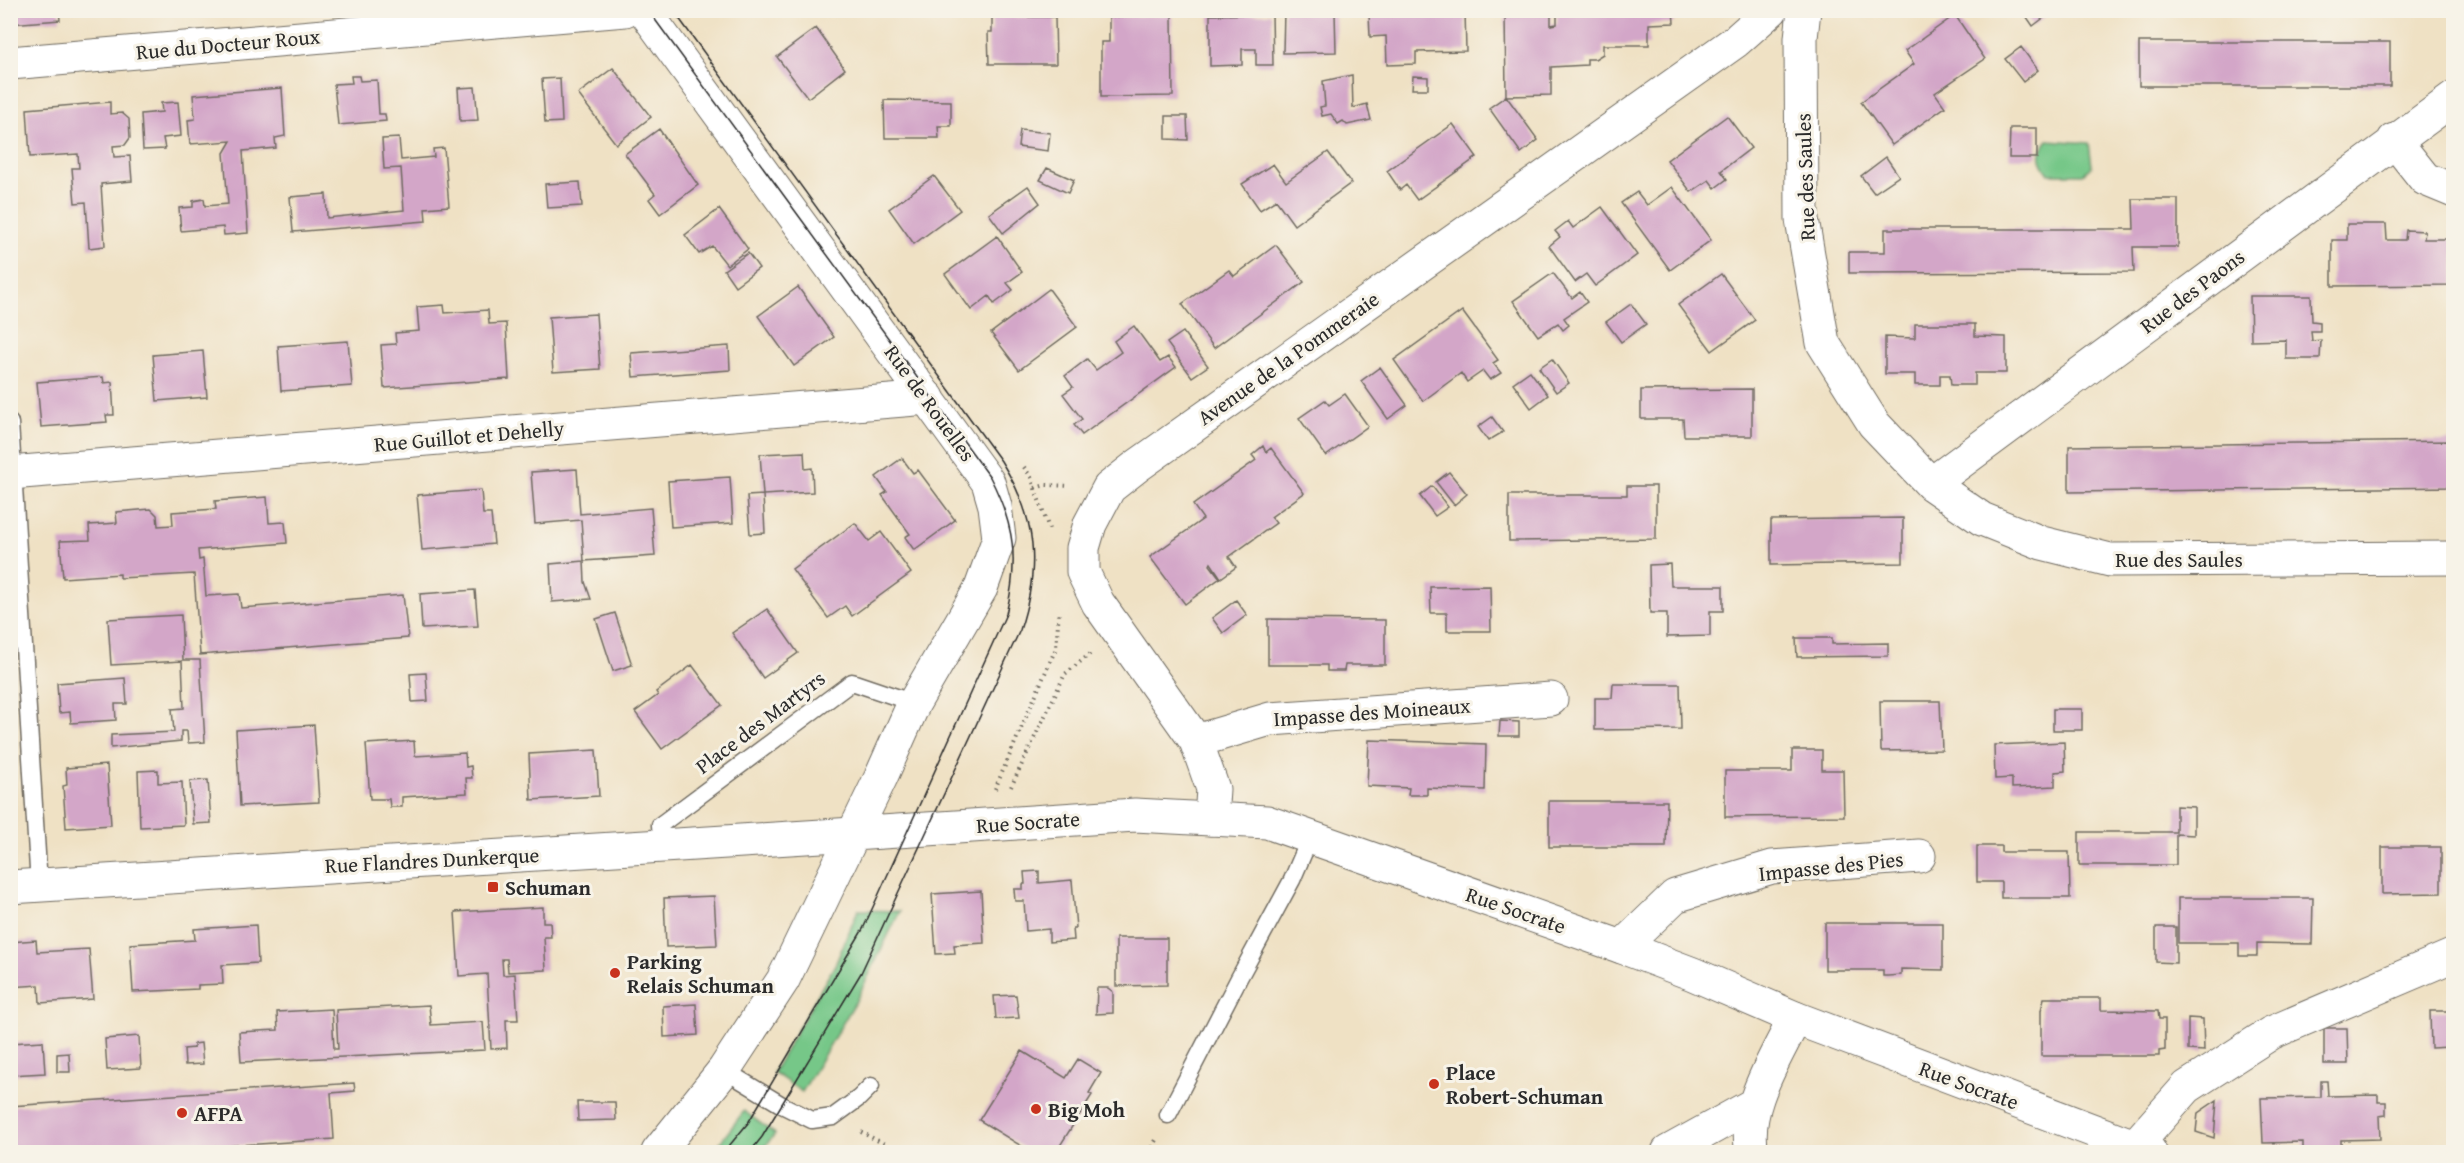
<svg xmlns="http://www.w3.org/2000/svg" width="2464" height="1163" font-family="'Gentium Book Plus',serif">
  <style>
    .green { fill: #76c788; stroke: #50795a; stroke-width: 1.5 }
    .building { fill: #d3a6c8 }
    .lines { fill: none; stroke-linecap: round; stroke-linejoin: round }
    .service-casing { stroke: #706b61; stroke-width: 19 }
    .minor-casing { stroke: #706b61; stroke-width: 35 }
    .tertiary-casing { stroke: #706b61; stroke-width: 35 }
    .path { stroke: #706b61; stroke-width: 4; stroke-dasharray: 1.5 4.5; stroke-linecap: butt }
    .service { stroke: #fff; stroke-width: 16 }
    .minor { stroke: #fff; stroke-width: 33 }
    .tertiary { stroke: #fff; stroke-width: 33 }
    .tram { stroke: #2b2b2b; stroke-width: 1.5 }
    .poi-dot { fill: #c8321e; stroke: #f7f3e8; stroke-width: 2 }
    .labels { text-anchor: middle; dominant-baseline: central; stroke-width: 6; stroke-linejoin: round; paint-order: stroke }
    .street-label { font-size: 21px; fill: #2b2b2b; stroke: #f7f3e8 }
    .poi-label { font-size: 21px; font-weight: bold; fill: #2b2b2b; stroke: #f7f3e8; text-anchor: start }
  </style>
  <rect width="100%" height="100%" fill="#f7f3e8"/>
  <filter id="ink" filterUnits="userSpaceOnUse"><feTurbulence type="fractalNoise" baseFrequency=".0167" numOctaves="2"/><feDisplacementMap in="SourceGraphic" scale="12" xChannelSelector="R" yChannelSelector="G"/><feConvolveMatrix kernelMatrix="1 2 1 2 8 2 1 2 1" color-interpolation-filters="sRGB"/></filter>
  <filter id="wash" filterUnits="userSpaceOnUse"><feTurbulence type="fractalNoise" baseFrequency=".008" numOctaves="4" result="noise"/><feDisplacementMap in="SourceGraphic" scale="24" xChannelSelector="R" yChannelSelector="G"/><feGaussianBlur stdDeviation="1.35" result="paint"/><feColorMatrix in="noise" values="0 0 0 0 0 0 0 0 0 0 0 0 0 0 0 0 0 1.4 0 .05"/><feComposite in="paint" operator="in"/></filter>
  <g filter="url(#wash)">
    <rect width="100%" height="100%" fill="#efe1c4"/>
    <path class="green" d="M 2048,140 L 2089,143 L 2092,166 L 2083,174 L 2049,174 C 2039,161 2037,153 2048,140 Z
      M 858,910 L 900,911 L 856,1001 L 802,1092 L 773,1072 L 836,963 Z
      M 744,1111 L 775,1134 L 760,1152 L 713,1152 Z"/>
    <g id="blocks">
      <path class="building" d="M 10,10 L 59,10 L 60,20 L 10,24 Z
        M 1284,10 L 1335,12 L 1336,52 L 1283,53 Z
        M 1557,10 L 1673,10 L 1674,23 L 1649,24 L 1649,45 L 1603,45 L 1603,54 L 1595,59 L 1587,59 L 1587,65 L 1551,67 L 1551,95 L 1506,96 L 1538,140 L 1521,153 L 1489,108 L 1506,96 L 1505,13 L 1551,13 L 1551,25 L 1557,24 Z
        M 2022,10 L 2054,10 L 2033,26 Z
        M 1465,11 L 1466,51 L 1416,52 L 1416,64 L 1387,65 L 1386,36 L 1370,37 L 1369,13 Z
        M 1272,14 L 1273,65 L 1256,65 L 1256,49 L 1242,49 L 1242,65 L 1210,66 L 1210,15 Z
        M 1172,15 L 1173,96 L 1101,97 L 1101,42 L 1109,42 L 1109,17 Z
        M 1955,15 L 1985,59 L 1935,93 L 1945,107 L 1892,145 L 1861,102 L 1914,64 L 1905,51 Z
        M 992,17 L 1055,17 L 1056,64 L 989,64 L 988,32 L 992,32 Z
        M 816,28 L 845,69 L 808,98 L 777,57 Z
        M 2139,42 L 2390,42 L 2390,86 L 2139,86 Z
        M 2021,47 L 2038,70 L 2023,82 L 2005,59 Z
        M 613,68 L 651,117 L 616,144 L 578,94 Z
        M 1352,75 L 1353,108 L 1367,104 L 1371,120 L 1347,125 L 1343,121 L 1338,124 L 1331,114 L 1322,116 L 1320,107 L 1325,106 L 1323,81 Z
        M 351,76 L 359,76 L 360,81 L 377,80 L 379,114 L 385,114 L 386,121 L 338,125 L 334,84 L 352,83 Z
        M 1413,76 L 1428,77 L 1428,89 L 1412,89 Z
        M 560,78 L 562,122 L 545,123 L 542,79 Z
        M 475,87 L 478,120 L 460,121 L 458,88 Z
        M 282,88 L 285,136 L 275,138 L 276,148 L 243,151 L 248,233 L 224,235 L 223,227 L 181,231 L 179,208 L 193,207 L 193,201 L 204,199 L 205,206 L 228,204 L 224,153 L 231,141 L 190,144 L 188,120 L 195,119 L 193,95 Z
        M 884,100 L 951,101 L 951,126 L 938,126 L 939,138 L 885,138 Z
        M 110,102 L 110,114 L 122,113 L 129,119 L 130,138 L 125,145 L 113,146 L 114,157 L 130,156 L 132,181 L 101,184 L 105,246 L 89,248 L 86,202 L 75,203 L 72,168 L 79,168 L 78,154 L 30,157 L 27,109 Z
        M 178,102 L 181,136 L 163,138 L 165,149 L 143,150 L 141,114 L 162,112 L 161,103 Z
        M 1166,116 L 1187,116 L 1188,140 L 1166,139 Z
        M 1727,116 L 1751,148 L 1721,171 L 1727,179 L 1715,188 L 1709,180 L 1691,192 L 1667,160 Z
        M 1453,124 L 1477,157 L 1417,200 L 1406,185 L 1400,190 L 1387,171 Z
        M 2010,128 L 2037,128 L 2037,158 L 2009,158 Z
        M 659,129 L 698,185 L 660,214 L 649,199 L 655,194 L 625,154 Z
        M 1020,130 L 1050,133 L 1048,151 L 1018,147 Z
        M 399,138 L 401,160 L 434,157 L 433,149 L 444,148 L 449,206 L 425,208 L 426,221 L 293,232 L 290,197 L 326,194 L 327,218 L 404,210 L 401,168 L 384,169 L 382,139 Z
        M 1328,152 L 1351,183 L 1294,225 L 1276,200 L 1260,210 L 1242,184 L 1273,164 L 1286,182 Z
        M 1886,157 L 1899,176 L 1874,193 L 1861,176 Z
        M 1047,168 L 1074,180 L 1068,193 L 1040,180 Z
        M 934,176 L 960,210 L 914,244 L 889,209 Z
        M 580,182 L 582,206 L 547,208 L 545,184 Z
        M 1028,186 L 1040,203 L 1003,233 L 989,214 Z
        M 1672,187 L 1711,240 L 1670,270 L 1621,203 L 1637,192 L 1647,205 Z
        M 2133,199 L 2178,199 L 2178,247 L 2133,247 L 2134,272 L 1849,273 L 1849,252 L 1885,252 L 1885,229 L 2134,229 Z
        M 1602,207 L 1637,255 L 1595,286 L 1586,274 L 1575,282 L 1549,246 L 1560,237 L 1555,231 L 1568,221 L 1573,228 Z
        M 719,209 L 748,249 L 727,265 L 712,246 L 699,254 L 685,235 Z
        M 2347,224 L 2386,224 L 2387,240 L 2405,240 L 2406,230 L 2425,231 L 2424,239 L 2454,239 L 2454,285 L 2332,286 L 2332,240 L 2347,240 Z
        M 997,236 L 1022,272 L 1007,283 L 1013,290 L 994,304 L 989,296 L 971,310 L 945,274 Z
        M 1276,245 L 1304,282 L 1214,348 L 1182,304 L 1229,270 L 1234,276 Z
        M 748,253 L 759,268 L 735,286 L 724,270 Z
        M 1553,273 L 1572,298 L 1580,292 L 1587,302 L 1564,318 L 1569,325 L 1563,330 L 1558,323 L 1538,336 L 1513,301 Z
        M 1721,274 L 1755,320 L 1712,351 L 1678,305 Z
        M 798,287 L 834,337 L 794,366 L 758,316 Z
        M 1049,289 L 1077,327 L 1019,370 L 991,333 Z
        M 2250,296 L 2311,296 L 2312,321 L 2320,322 L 2320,331 L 2311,331 L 2312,341 L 2321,340 L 2320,359 L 2286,359 L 2286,340 L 2251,341 Z
        M 1631,304 L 1646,324 L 1621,342 L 1606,322 Z
        M 444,305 L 445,313 L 488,310 L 489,324 L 506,323 L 509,379 L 384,388 L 381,345 L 396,344 L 395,333 L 419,331 L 417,307 Z
        M 1462,311 L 1498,360 L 1493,363 L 1501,373 L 1490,380 L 1483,371 L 1467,382 L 1461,373 L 1423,401 L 1394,360 Z
        M 596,314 L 600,369 L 553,372 L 549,317 Z
        M 1915,324 L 1975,324 L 1975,336 L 2006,337 L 2006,373 L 1975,373 L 1975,385 L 1951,385 L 1950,375 L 1940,375 L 1940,385 L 1915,385 L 1915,374 L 1885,374 L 1885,337 L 1915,338 Z
        M 1134,326 L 1160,362 L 1168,357 L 1176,367 L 1082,435 L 1074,425 L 1082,419 L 1063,394 L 1073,387 L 1065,376 L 1087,359 L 1096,370 L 1121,352 L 1114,341 Z
        M 1183,332 L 1208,366 L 1192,377 L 1167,343 Z
        M 348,341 L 352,386 L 281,391 L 278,346 Z
        M 729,346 L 730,370 L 633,377 L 631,353 Z
        M 203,351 L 207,397 L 157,401 L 153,355 Z
        M 1552,359 L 1569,383 L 1556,392 L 1539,368 Z
        M 1380,367 L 1407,405 L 1388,419 L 1361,381 Z
        M 1530,371 L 1548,395 L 1531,408 L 1513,383 Z
        M 103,377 L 104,383 L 112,382 L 114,415 L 106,415 L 107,422 L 41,427 L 37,382 Z
        M 1752,389 L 1752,436 L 1684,436 L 1683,419 L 1641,419 L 1641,390 Z
        M 1345,394 L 1368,426 L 1326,456 L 1299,418 L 1325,400 L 1329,405 Z
        M 1492,417 L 1503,432 L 1488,441 L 1478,427 Z
        M 2454,441 L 2454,487 L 2069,492 L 2069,446 Z
        M 1263,446 L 1266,452 L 1271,448 L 1304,493 L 1271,517 L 1276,523 L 1229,557 L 1236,567 L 1221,578 L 1211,563 L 1210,565 L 1220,578 L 1185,604 L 1150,557 L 1203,519 L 1193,505 L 1256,460 L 1252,455 Z
        M 804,452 L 805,469 L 812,468 L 813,492 L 763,495 L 760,454 Z
        M 902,458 L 913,473 L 918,470 L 955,520 L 914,550 L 905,537 L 910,534 L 882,495 L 887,492 L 876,477 Z
        M 577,469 L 580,514 L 651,508 L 655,556 L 584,561 L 585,582 L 591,599 L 552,602 L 550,564 L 584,561 L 581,520 L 535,524 L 531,472 Z
        M 1449,472 L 1467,494 L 1454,505 L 1436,482 Z
        M 730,477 L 733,523 L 671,527 L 668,481 Z
        M 1432,486 L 1448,507 L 1435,516 L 1420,496 Z
        M 1627,486 L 1656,486 L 1656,539 L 1509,541 L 1509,495 L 1627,495 Z
        M 481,490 L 483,514 L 491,514 L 494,544 L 422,550 L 417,495 Z
        M 763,495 L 765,533 L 750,534 L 747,496 Z
        M 267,497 L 269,523 L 285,522 L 287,543 L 198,550 L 199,560 L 203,559 L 206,596 L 239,594 L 241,608 L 403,595 L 408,638 L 200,655 L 194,574 L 120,578 L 120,574 L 63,578 L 60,541 L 90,540 L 89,525 L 117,523 L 116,512 L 151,509 L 157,515 L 158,526 L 173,525 L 172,512 L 216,509 L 215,501 Z
        M 1903,518 L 1903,563 L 1771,565 L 1771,520 Z
        M 855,523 L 869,541 L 881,532 L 911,573 L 852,616 L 845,606 L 828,618 L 792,569 Z
        M 1670,564 L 1671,586 L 1723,586 L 1723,611 L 1710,611 L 1710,636 L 1667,637 L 1667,613 L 1650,613 L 1649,565 Z
        M 1490,586 L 1491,631 L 1447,631 L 1447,613 L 1431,613 L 1430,587 Z
        M 475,590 L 478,626 L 422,629 L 420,594 Z
        M 1236,600 L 1247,615 L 1223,633 L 1212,618 Z
        M 767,609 L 798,653 L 763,678 L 732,633 Z
        M 615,613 L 632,665 L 613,671 L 596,619 Z
        M 181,615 L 183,660 L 200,660 L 205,742 L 188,743 L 187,731 L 181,731 L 181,741 L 111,748 L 111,735 L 174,732 L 172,709 L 184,708 L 182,661 L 111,665 L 108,619 Z
        M 1268,619 L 1385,620 L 1385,665 L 1345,665 L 1344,671 L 1327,671 L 1327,665 L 1268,665 Z
        M 1796,638 L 1832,638 L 1832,644 L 1888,643 L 1888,656 L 1797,657 Z
        M 692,665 L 722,705 L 662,749 L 635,712 L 658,695 L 656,692 Z
        M 426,673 L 428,701 L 412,702 L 410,674 Z
        M 125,678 L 127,704 L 115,704 L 116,720 L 71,723 L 70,712 L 59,713 L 57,683 Z
        M 1613,684 L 1680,684 L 1681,729 L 1595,730 L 1595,698 L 1612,698 Z
        M 1880,701 L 1940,701 L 1942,750 L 1881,751 Z
        M 2053,709 L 2082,709 L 2082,730 L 2053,730 Z
        M 1500,721 L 1519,722 L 1519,736 L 1499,736 Z
        M 314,725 L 319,802 L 240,806 L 236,730 Z
        M 1369,740 L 1486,744 L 1485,790 L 1427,788 L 1427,795 L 1408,795 L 1409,788 L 1367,786 Z
        M 414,741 L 415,756 L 465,753 L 466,767 L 471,766 L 472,778 L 466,778 L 467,793 L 402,797 L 402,807 L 390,807 L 389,799 L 370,799 L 366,744 Z
        M 2064,742 L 2065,771 L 2055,772 L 2055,786 L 2012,788 L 2012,778 L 1995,779 L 1994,745 Z
        M 596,750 L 599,796 L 531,800 L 529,754 Z
        M 1792,750 L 1822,750 L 1822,770 L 1843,770 L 1844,816 L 1725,817 L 1725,771 L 1792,771 Z
        M 107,765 L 111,825 L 66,828 L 63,786 L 67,785 L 66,768 Z
        M 158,770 L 158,783 L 182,782 L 184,825 L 140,827 L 138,771 Z
        M 208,780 L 211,823 L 193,824 L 190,781 Z
        M 1549,801 L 1667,801 L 1666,847 L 1549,847 Z
        M 2176,806 L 2194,807 L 2194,835 L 2176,834 L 2176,865 L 2079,865 L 2079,832 L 2176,832 Z
        M 1977,846 L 2001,846 L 2001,852 L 2069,852 L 2070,898 L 2001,898 L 2001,882 L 1977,882 Z
        M 2382,847 L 2441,847 L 2441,893 L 2382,894 Z
        M 1039,871 L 1039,883 L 1072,880 L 1076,928 L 1073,928 L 1074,940 L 1049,942 L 1049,929 L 1026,931 L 1024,901 L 1015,901 L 1014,889 L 1023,889 L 1023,884 L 1025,884 L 1024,872 Z
        M 981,891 L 984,943 L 954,945 L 955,953 L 936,954 L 932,894 Z
        M 714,896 L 717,945 L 666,947 L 664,898 Z
        M 2178,898 L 2313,898 L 2312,944 L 2257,943 L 2257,956 L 2239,956 L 2239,943 L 2178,943 Z
        M 543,907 L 543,922 L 550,922 L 551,937 L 544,937 L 546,970 L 508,972 L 507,959 L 502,959 L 503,975 L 515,974 L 518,1020 L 506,1020 L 507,1048 L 491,1049 L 487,974 L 459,976 L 455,912 Z
        M 1825,923 L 1943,923 L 1943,970 L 1901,969 L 1901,975 L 1888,976 L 1883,976 L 1883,970 L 1825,970 Z
        M 256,925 L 258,963 L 222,965 L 223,984 L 198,985 L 198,989 L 133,992 L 130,944 L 195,940 L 194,929 Z
        M 2156,927 L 2176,927 L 2176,963 L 2156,962 Z
        M 1116,938 L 1167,938 L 1167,985 L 1116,986 Z
        M 36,940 L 37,952 L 89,949 L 93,999 L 40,1003 L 39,985 L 10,987 L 10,942 Z
        M 1097,988 L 1108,988 L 1113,992 L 1113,1013 L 1096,1014 Z
        M 1016,995 L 1019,1018 L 996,1019 L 994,996 Z
        M 2044,998 L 2101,998 L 2101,1010 L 2158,1011 L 2159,1019 L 2165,1019 L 2165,1050 L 2159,1051 L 2159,1056 L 2041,1056 L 2041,1010 Z
        M 696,1004 L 698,1035 L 664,1037 L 663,1006 Z
        M 429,1005 L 431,1025 L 483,1022 L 485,1050 L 241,1062 L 239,1032 L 278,1030 L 277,1012 L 332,1009 L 334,1049 L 338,1049 L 336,1010 Z
        M 2430,1011 L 2449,1011 L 2450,1047 L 2431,1048 Z
        M 2188,1018 L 2203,1019 L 2204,1051 L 2188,1050 Z
        M 2324,1028 L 2347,1028 L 2348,1064 L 2324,1064 Z
        M 139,1036 L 141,1068 L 107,1070 L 105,1039 Z
        M 43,1041 L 45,1073 L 10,1075 L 10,1043 Z
        M 201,1043 L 203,1064 L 185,1065 L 184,1049 L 194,1048 L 194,1044 Z
        M 1022,1051 L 1066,1078 L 1078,1059 L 1101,1073 L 1089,1093 L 1092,1095 L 1056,1152 L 1031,1152 L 979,1120 Z
        M 69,1053 L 70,1072 L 57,1072 L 57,1054 Z
        M 2321,1081 L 2327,1081 L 2328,1096 L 2378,1095 L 2378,1102 L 2386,1102 L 2386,1115 L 2379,1116 L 2380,1139 L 2341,1140 L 2341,1151 L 2323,1152 L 2303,1152 L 2303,1142 L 2263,1143 L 2261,1098 L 2321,1097 Z
        M 354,1083 L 355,1091 L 331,1093 L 334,1139 L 133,1152 L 10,1152 L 10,1106 Z
        M 2217,1100 L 2214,1138 L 2196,1132 L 2198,1113 Z
        M 577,1102 L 615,1102 L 616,1120 L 578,1121 Z"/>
    </g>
  </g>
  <g filter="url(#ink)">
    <use href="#blocks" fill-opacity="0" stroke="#706b61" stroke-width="1.5"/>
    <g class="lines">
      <defs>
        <path id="service" d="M 10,423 L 39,885
          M 662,847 L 660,825 L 852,682 L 914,703
          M 724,1070 L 782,1105 L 812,1120 L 833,1117 L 859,1098 L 871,1086
          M 1168,1115 L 1239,978 L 1292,880 L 1310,838"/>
        <path id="minor" d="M 1804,10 L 1801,38 L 1802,219 L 1823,343 L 1874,424 L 1931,484 L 1982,519 L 2042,543 L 2110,560 L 2454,558
          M 10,63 L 625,10
          M 2394,140 L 2425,179 L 2454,191
          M 10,473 L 928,398
          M 1931,484 L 2454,98
          M 1196,741 L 1270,719 L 1551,699
          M 1211,819 L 1213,789 L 1196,741 L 1098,603 L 1083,572 L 1083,548 L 1090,524 L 1109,488 L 1137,466 L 1736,41 L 1771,10
          M 10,887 L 853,834
          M 1622,947 L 1675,896 L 1772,867 L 1919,856
          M 2134,1147 L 2187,1087 L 2271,1033 L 2454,955
          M 1668,1152 L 1753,1105
          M 1752,1152 C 1742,1108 1776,1058 1795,1018"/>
        <path id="tertiary" d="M 644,10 L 988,482 L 995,506 L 999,538 L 981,588 L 914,703 L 881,777 L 783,980 L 724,1070 L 658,1152
          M 853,834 L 1135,815 L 1267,822 L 1622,947 L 1693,974 L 1795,1018 L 2150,1152"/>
      </defs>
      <use href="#service" class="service-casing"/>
      <use href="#minor" class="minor-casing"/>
      <use href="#tertiary" class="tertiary-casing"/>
      <path class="path" d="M 1024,467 L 1031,477 L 1049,529
        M 1035,488 L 1046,485 L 1070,486
        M 1011,787 L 1065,674 L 1090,654
        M 995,789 L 1056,648 L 1059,611
        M 861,1132 L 900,1152
        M 1149,1152 L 1156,1140"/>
      <use href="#service" class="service"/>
      <use href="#minor" class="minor"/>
      <use href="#tertiary" class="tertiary"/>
      <path class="tram" d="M 648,10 L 990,477 C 1015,526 1019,561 1006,614 L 863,929 L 748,1123 L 724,1152
        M 673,10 L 1001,461 C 1037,518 1041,566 1020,630 L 861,973 L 762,1137 L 750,1152"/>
    </g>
  </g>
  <g class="poi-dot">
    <rect x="487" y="881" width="12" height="12" rx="3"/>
    <circle cx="615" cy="973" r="6"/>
    <circle cx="1434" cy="1084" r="6"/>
    <circle cx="1036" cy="1109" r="6"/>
    <circle cx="182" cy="1113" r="6"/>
  </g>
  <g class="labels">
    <g class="street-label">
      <text transform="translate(228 44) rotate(-5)">Rue du Docteur Roux</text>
      <text transform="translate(1805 177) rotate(-92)">Rue des Saules</text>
      <text transform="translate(2192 291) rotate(-37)">Rue des Paons</text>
      <text transform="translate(1288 358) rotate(-35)">Avenue de la Pommeraie</text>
      <text transform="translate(930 403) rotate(54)">Rue de Rouelles</text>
      <text transform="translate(469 436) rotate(-5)">Rue Guillot et Dehelly</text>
      <text x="2179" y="559">Rue des Saules</text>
      <text transform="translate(1372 712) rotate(-4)">Impasse des Moineaux</text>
      <text transform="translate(760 722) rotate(-37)">Place des Martyrs</text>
      <text transform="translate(1028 822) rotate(-4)">Rue Socrate</text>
      <text transform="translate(432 860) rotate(-3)">Rue Flandres Dunkerque</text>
      <text transform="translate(1831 866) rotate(-6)">Impasse des Pies</text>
      <text transform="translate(1516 910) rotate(19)">Rue Socrate</text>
      <text transform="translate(1969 1085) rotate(20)">Rue Socrate</text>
    </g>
    <g class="poi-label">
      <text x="505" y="887">Schuman</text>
      <text x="627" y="961">Parking<tspan x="627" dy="24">Relais Schuman</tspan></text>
      <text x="1446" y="1072">Place<tspan x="1446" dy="24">Robert-Schuman</tspan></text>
      <text x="1048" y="1109">Big Moh</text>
      <text x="194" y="1113">AFPA</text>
    </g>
  </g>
  <rect width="2464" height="1163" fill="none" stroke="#f7f3e8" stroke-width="36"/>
</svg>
